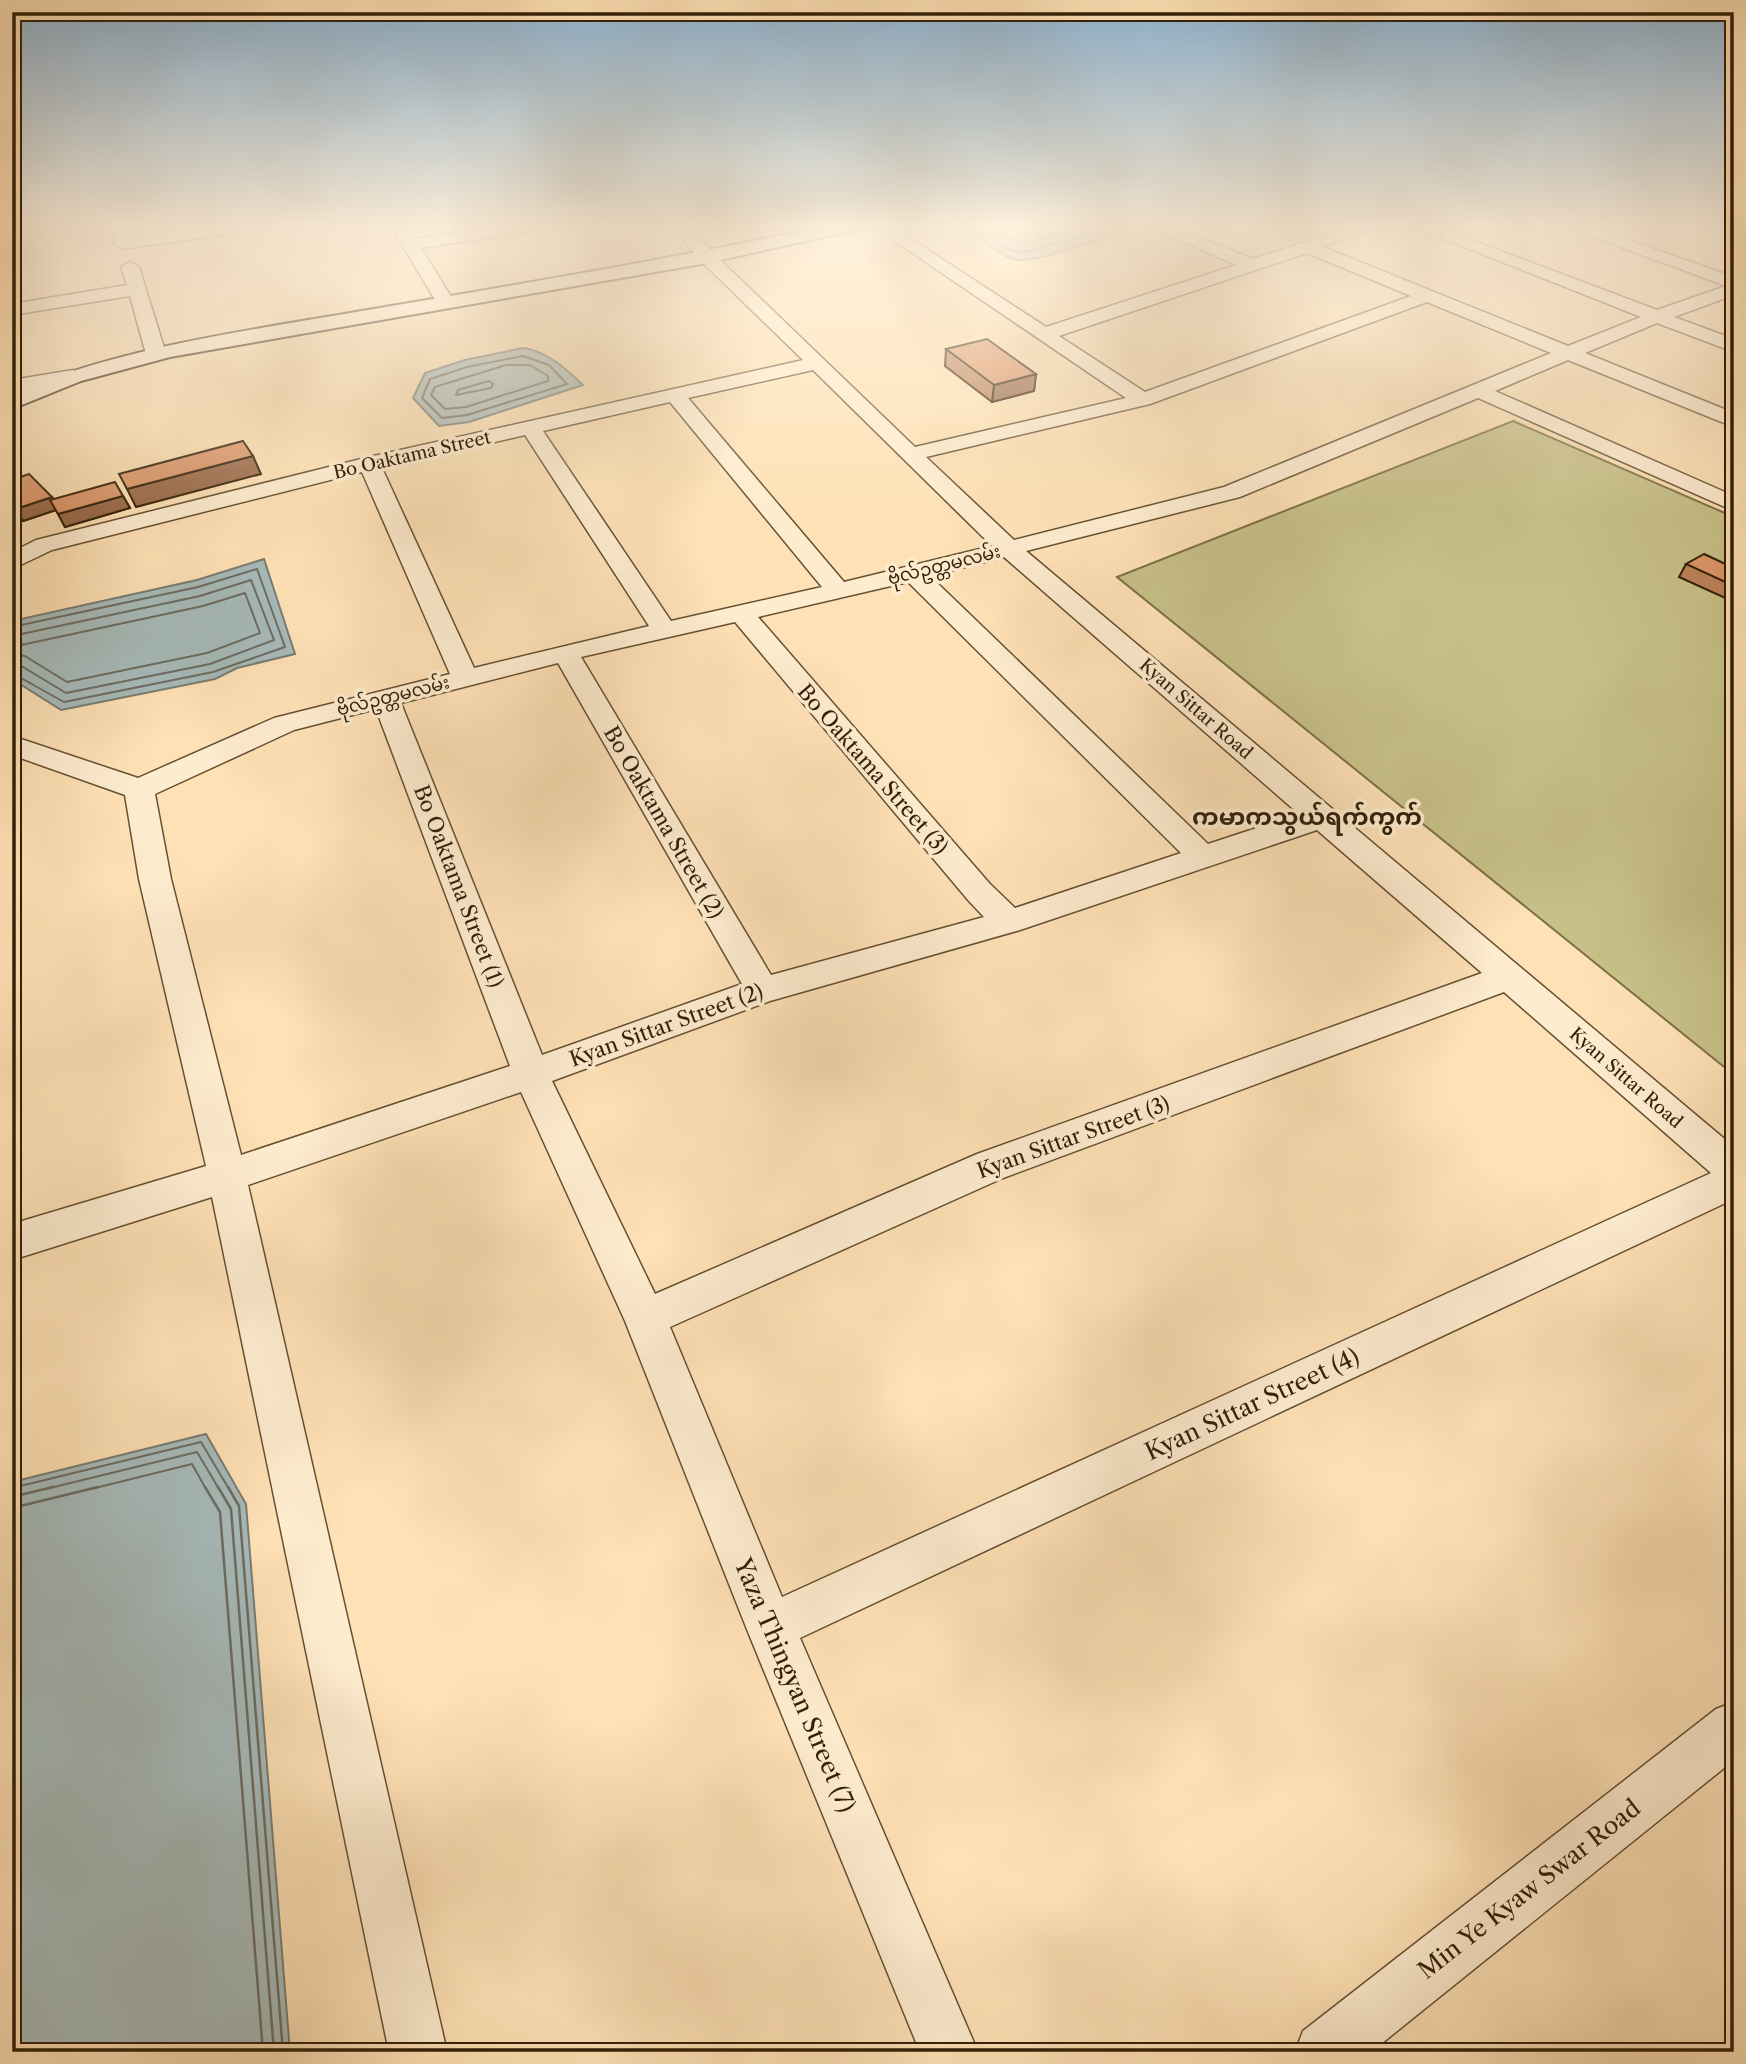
<svg xmlns="http://www.w3.org/2000/svg" width="1746" height="2064" font-family="'Libre Caslon Text','Noto Sans Myanmar',serif">
  <style>
    .green { fill: #c7c188; stroke: #7c7048; stroke-width: 2 }
    .water { fill: #a6baba; stroke: #787c73; stroke-width: 2 }
    .lines { fill: none; stroke-linecap: round; stroke-linejoin: round }
    .shore-far1 { stroke: #6c6c61; stroke-width: 2 }
    .shore { stroke: #6c6c61; stroke-width: 2.5 }
    .street-casing { stroke: #655033; stroke-width: 3 }
    .secondary-casing { stroke: #321f08; stroke-width: 4 }
    .street { fill: #feeccf; fill-rule: evenodd }
    .secondary { fill: #feeccf; fill-rule: evenodd }
    .wall { fill: #bd835c; stroke: #321f08; stroke-width: 2 }
    .shaded-wall { fill: #9a6a4b; stroke: #321f08; stroke-width: 2 }
    .building { fill: #dc986b; stroke: #321f08; stroke-width: 2 }
    .labels { text-anchor: middle; dominant-baseline: central; stroke-width: 7; stroke-linejoin: round; paint-order: stroke }
    .far-street-label { font-size: 18px; fill: #321f08; stroke: #feeccf }
    .street-label { font-size: 21px; fill: #321f08; stroke: #feeccf }
    .quarter-label { font-size: 24px; font-weight: bold; fill: #321f08; stroke: #feeccf }
    .near-street-label { font-size: 24px; fill: #321f08; stroke: #feeccf }
  </style>
  <rect width="100%" height="100%" fill="#fee1b5"/>
  <filter id="stains"><feTurbulence type="fractalNoise" baseFrequency=".00286" numOctaves="4"/><feColorMatrix values="0 0 0 0 .2 0 0 0 0 .09 0 0 0 0 .02 0 0 0 .5 -.17"/></filter>
  <radialGradient id="worn" r=".72"><stop offset=".6" stop-color="#630" stop-opacity="0"/><stop offset="1" stop-color="#630" stop-opacity=".3"/></radialGradient>
  <path class="green" d="M 1513,421 L 1734,517 L 1734,1075 L 1117,577 Z"/>
  <path class="water" d="M 996,225 L 1129,225 L 1136,227 C 1116,235 1038,262 1019,260 C 1002,258 990,245 977,234 Z
    M 523,348 C 547,351 566,369 583,385 L 469,422 L 439,426 L 413,398 L 425,373 L 465,360 Z
    M 264,559 L 295,654 L 237,668 L 215,679 L 61,710 L 12,679 L 12,621 L 197,580 Z
    M 206,1434 L 246,1504 L 290,2052 L 12,2052 L 12,1482 Z"/>
  <g class="lines">
    <path class="shore-far1" d="M 997,225 L 993,238 L 1005,248 L 1021,253 L 1122,225
      M 1006,225 L 1005,237 L 1022,244 L 1097,225
      M 523,356 L 549,365 L 567,384 L 467,415 L 442,418 L 422,398 L 430,379 L 467,367 Z
      M 506,365 L 530,365 L 548,376 L 548,381 L 466,407 L 445,409 L 431,395 L 435,387 Z
      M 489,381 L 493,384 L 491,388 L 456,395 L 458,390 Z
      M 12,627 L 198,587 L 257,569 L 285,647 L 213,672 L 64,702 L 12,673
      M 12,636 L 200,596 L 251,580 L 274,640 L 210,664 L 66,693 L 23,667 L 12,665
      M 12,647 L 203,606 L 245,593 L 260,633 L 207,653 L 67,682 L 25,656 L 12,654
      M 12,1488 L 201,1442 L 229,1489
      M 46,1489 L 197,1452 L 219,1489
      M 91,1489 L 192,1464 L 206,1489"/>
    <path class="shore" d="M 205,1487 L 220,1512 L 263,2052
      M 218,1487 L 231,1509 L 274,2052
      M 228,1487 L 239,1506 L 283,2052
      M 12,1488 L 16,1487
      M 12,1497 L 53,1487
      M 12,1508 L 98,1487"/>
    <defs>
      <path id="street" d="M 117,225 L 133,225 L 131,238 L 223,225 L 266,225 L 258,230 L 122,249 L 114,244 Z
        M 394,225 L 406,225 L 415,239 L 507,225 L 546,225 L 538,230 L 421,248 L 455,303 L 446,308 L 437,303 L 392,228 Z
        M 671,225 L 688,225 L 713,253 L 915,447 L 1126,398 L 871,225 L 890,225 L 1046,327 L 1236,265 L 1146,225 L 1168,225 L 1253,259 L 1357,225 L 1381,225 L 1323,247 L 1568,346 L 1641,317 L 1409,225 L 1432,225 L 1657,310 L 1726,286 L 1561,225 L 1585,225 L 1734,277 L 1734,295 L 1674,317 L 1734,339 L 1734,352 L 1657,323 L 1585,353 L 1734,413 L 1734,427 L 1568,360 L 1495,391 L 1734,496 L 1734,511 L 1478,398 L 1240,497 L 1026,551 L 1734,1147 L 1734,1199 L 800,1638 L 978,2052 L 920,2052 L 746,1627 L 625,1321 L 521,1092 L 248,1185 L 447,2052 L 389,2052 L 212,1197 L 12,1260 L 12,1224 L 206,1166 L 139,879 L 125,795 L 12,755 L 12,736 L 138,778 L 274,718 L 450,674 L 362,472 L 52,550 L 12,569 L 12,552 L 36,540 L 369,457 L 803,360 L 701,261 ZM 1307,253 L 1411,296 L 1145,392 L 1059,336 ZM 1427,302 L 1551,353 L 1224,487 L 1014,540 L 926,457 L 1150,404 ZM 813,370 L 992,546 L 844,582 L 688,398 ZM 670,402 L 822,587 L 671,621 L 543,431 ZM 525,435 L 649,626 L 474,668 L 382,468 ZM 1004,557 L 1299,814 L 1208,844 L 930,576 ZM 908,582 L 1181,853 L 1015,908 L 990,884 L 758,617 ZM 735,622 L 968,900 L 984,917 L 771,975 L 581,657 ZM 558,663 L 742,984 L 542,1055 L 401,703 ZM 376,709 L 510,1066 L 241,1155 L 171,879 L 155,794 L 294,730 ZM 1317,830 L 1482,973 L 977,1154 L 655,1294 L 552,1081 L 770,1001 L 1020,930 ZM 1504,992 L 1711,1173 L 782,1597 L 670,1327 L 1003,1178 Z
        M 130,262 L 139,267 L 166,354 L 163,358 L 149,358 L 146,354 L 130,296 L 12,315 L 12,304 L 127,285 L 121,267 Z
        M 73,370 L 83,376 L 80,380 L 12,392 L 12,380 Z
        M 1734,1702 L 1734,1760 L 1371,2052 L 1295,2052 L 1303,2031 L 1716,1709 Z"/>
      <path id="secondary" d="M 830,225 L 864,225 L 855,230 L 707,263 L 170,357 L 81,381 L 12,409 L 12,394 C 122,347 240,332 356,312 C 515,285 673,259 830,225 Z"/>
    </defs>
    <use href="#street" class="street-casing"/>
    <use href="#secondary" class="secondary-casing"/>
    <use href="#street" class="street"/>
    <use href="#secondary" class="secondary"/>
  </g>
  <path class="wall" d="M 946,349 L 1036,374 L 1034,391 L 992,402 L 945,366 Z
    M 12,480 L 54,499 L 123,496 L 130,508 L 65,527 L 56,510 L 23,521 L 12,510 Z
    M 1686,564 L 1734,568 L 1734,602 L 1679,577 Z"/>
  <path class="shaded-wall" d="M 1036,374 L 1034,391 L 992,402 L 994,385 Z
    M 253,456 L 261,474 L 136,507 L 127,489 Z
    M 123,496 L 130,508 L 65,527 L 58,514 Z
    M 52,497 L 59,509 L 23,521 L 16,509 Z"/>
  <path class="building" d="M 987,339 L 1036,374 L 994,385 L 946,349 Z
    M 243,441 L 253,456 L 127,489 L 119,474 Z
    M 29,474 L 52,497 L 16,509 L 12,506 L 12,480 Z
    M 115,482 L 123,496 L 58,514 L 50,500 Z
    M 1704,554 L 1734,568 L 1734,586 L 1686,564 Z"/>
  <linearGradient id="sky" x2="0" y2="1"><stop stop-color="#8db6d6"/><stop offset="0.44" stop-color="#fff2de"/><stop offset="1" stop-color="#fff2de" stop-opacity="0"/></linearGradient>
  <rect width="1746" height="514" fill="url(#sky)"/>
  <g class="labels">
    <g class="far-street-label">
      <text transform="translate(412 455) rotate(-13)">Bo Oaktama Street</text>
      <text transform="translate(944 565) rotate(-14)">ဗိုလ်ဥတ္တမလမ်း</text>
      <text transform="translate(393 696) rotate(-14)">ဗိုလ်ဥတ္တမလမ်း</text>
      <text transform="translate(1196 709) rotate(41)">Kyan Sittar Road</text>
      <text transform="translate(1626 1078) rotate(41)">Kyan Sittar Road</text>
    </g>
    <g class="street-label">
      <text transform="translate(873 769) rotate(49)">Bo Oaktama Street (3)</text>
      <text transform="translate(664 822) rotate(60)">Bo Oaktama Street (2)</text>
      <text transform="translate(459 886) rotate(69)">Bo Oaktama Street (1)</text>
      <text transform="translate(666 1025) rotate(-20)">Kyan Sittar Street (2)</text>
      <text transform="translate(1073 1137) rotate(-20)">Kyan Sittar Street (3)</text>
    </g>
    <g class="quarter-label">
      <text x="1307" y="816">ကမာကသွယ်ရက်ကွက်</text>
    </g>
    <g class="near-street-label">
      <text transform="translate(1252 1404) rotate(-25)">Kyan Sittar Street (4)</text>
      <text transform="translate(795 1685) rotate(67)">Yaza Thingyan Street (7)</text>
      <text transform="translate(1529 1889) rotate(-38)">Min Ye Kyaw Swar Road</text>
    </g>
  </g>
  <rect width="1746" height="2064" fill="none" stroke="#fee1b5" stroke-width="42"/>
  <rect x="14" y="14" width="1718" height="2036" fill="none" stroke="#321f08" stroke-width="3.5"/>
  <rect x="21" y="21" width="1704" height="2022" fill="none" stroke="#321f08" stroke-width="2"/>
  <rect width="100%" height="100%" filter="url(#stains)"/>
  <rect width="100%" height="100%" fill="url(#worn)"/>
</svg>
